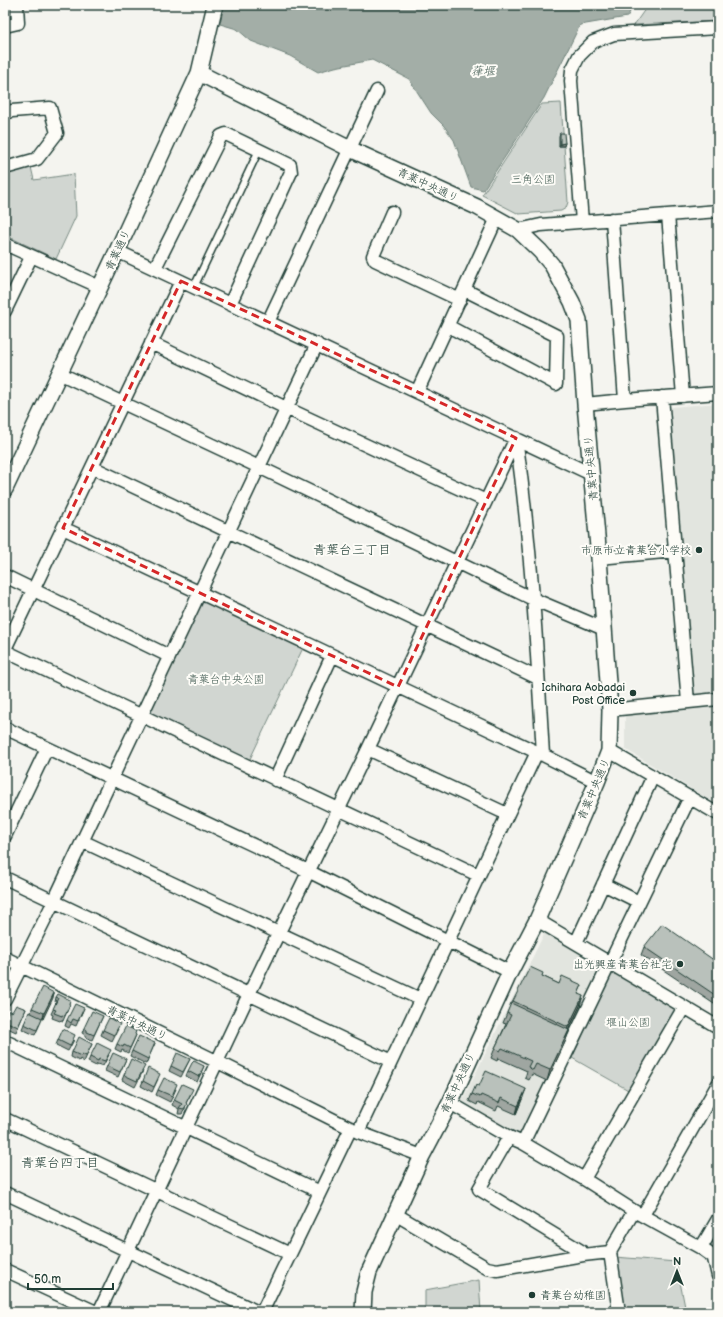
<svg xmlns="http://www.w3.org/2000/svg" width="723" height="1317" font-family="'Balsamiq Sans','Klee One',sans-serif">
  <style>
    .built { fill: #e2e5df }
    .green { fill: #d1d6d1; stroke: #788a82 }
    .water { fill: #a3aea7; stroke: #6e8179 }
    .lines { fill: none; stroke-linecap: round; stroke-linejoin: round }
    .service-casing { stroke: #1f3d34; stroke-width: 9 }
    .minor-casing { stroke: #1f3d34; stroke-width: 15 }
    .tertiary-casing { stroke: #1f3d34; stroke-width: 18 }
    .service { stroke: #fdfcf7; stroke-width: 6 }
    .minor { stroke: #fdfcf7; stroke-width: 12 }
    .tertiary { stroke: #fdfcf7; stroke-width: 15 }
    .wall { fill: #9fa6a1; stroke: #1f3d34 }
    .shaded-wall { fill: #828783; stroke: #1f3d34 }
    .building { fill: #b9c1bb; stroke: #1f3d34 }
    .marked { fill: none; stroke: #d62828; stroke-width: 3; stroke-dasharray: 8 5; stroke-linejoin: round }
    .poi-dot { fill: #1f3d34; stroke: #fdfcf7; stroke-width: 1.5 }
    .labels { text-anchor: middle; dominant-baseline: central; stroke-width: 4; stroke-linejoin: round; paint-order: stroke }
    .park-label { font-size: 11px; fill: #435c53; stroke: #fdfcf7 }
    .street-label { font-size: 11px; fill: #1f3d34; stroke: #fdfcf7 }
    .poi-label { font-size: 11px; fill: #1f3d34; stroke: #fdfcf7; text-anchor: end }
    .water-label { font-size: 12px; font-style: italic; fill: #475f56; stroke: #fdfcf7 }
    .quarter-label { font-size: 13px; fill: #1f3d34; stroke: #fdfcf7 }
  </style>
  <rect width="100%" height="100%" fill="#f4f4ef"/>
  <filter id="ink" filterUnits="userSpaceOnUse"><feTurbulence type="fractalNoise" baseFrequency=".025" numOctaves="2"/><feDisplacementMap in="SourceGraphic" scale="8" xChannelSelector="R" yChannelSelector="G"/><feConvolveMatrix kernelMatrix="1 2 1 2 8 2 1 2 1" color-interpolation-filters="sRGB"/></filter>
  <g filter="url(#ink)">
    <path class="built" d="M 718,403 L 718,693 L 695,695 L 691,691 L 669,410 L 672,407 Z
      M 718,706 L 718,805 L 625,749 L 625,713 Z
      M 545,932 L 600,964 L 602,968 L 523,1133 L 518,1134 L 462,1101 Z"/>
    <path class="green" d="M 648,5 L 718,5 L 718,21 L 634,25 Z
      M 561,103 L 568,202 L 566,208 L 561,211 L 519,214 L 482,195 L 542,104 Z
      M 31,167 L 34,180 L 74,174 L 76,216 L 56,259 L 5,235 L 5,173 Z
      M 205,601 L 303,648 L 249,761 L 151,716 L 149,710 L 200,602 Z
      M 617,974 L 674,1007 L 676,1013 L 630,1091 L 572,1058 L 611,975 Z
      M 615,1257 L 676,1262 L 686,1312 L 624,1312 Z
      M 479,1280 L 481,1312 L 425,1312 L 425,1290 Z"/>
    <path class="water" d="M 224,5 L 634,5 L 627,17 L 580,25 L 544,98 L 483,190 L 471,187 L 454,140 L 444,126 L 431,113 L 409,79 L 372,60 L 335,67 L 318,72 L 290,56 L 251,41 L 237,29 L 220,24 Z"/>
    <g class="lines">
      <defs>
        <path id="service" d="M 194,287 L 259,150"/>
        <path id="minor" d="M 5,26 L 18,23 L 17,5
          M 5,113 L 12,111 L 50,108 L 57,133 L 37,159 L 5,168
          M 392,212 L 373,256 L 375,260 L 460,300
          M 668,215 L 683,396
          M 612,219 L 625,400
          M 582,222 L 571,81 L 572,70 L 579,56 L 593,42 L 614,34 L 718,28
          M 518,230 L 541,225 L 718,211
          M 5,244 L 100,287
          M 117,251 L 591,474
          M 155,268 L 221,136 L 226,134 L 290,165 L 291,172 L 230,304
          M 5,311 L 31,257
          M 268,322 L 377,91
          M 448,326 L 556,384 L 557,336 L 465,290
          M 151,343 L 286,408 L 486,501
          M 59,373 L 259,467 L 533,599 L 604,629
          M 417,392 L 497,218
          M 662,397 L 688,702
          M 585,404 L 625,400 L 718,393
          M 516,438 C 531,543 537,649 543,755
          M 92,467 L 538,678
          M 63,528 L 543,755 L 597,782
          M 599,558 L 675,551
          M 5,576 L 169,656
          M 5,649 L 181,281
          M 5,651 L 478,875
          M 610,710 L 718,699
          M 5,728 L 308,871 L 510,972
          M 368,749 L 507,814
          M 609,751 L 718,814
          M 275,780 L 332,656
          M 5,836 L 47,748
          M 82,841 L 420,999
          M 5,878 L 391,1062
          M 603,884 L 639,902
          M 537,920 L 718,1027
          M 576,943 L 653,776
          M 5,958 L 218,1062 L 358,1132 L 422,1156
          M 5,999 L 54,901 L 317,344
          M 5,1041 L 320,1192
          M 450,1103 L 509,1137 L 523,1143 L 584,1179 L 634,1211 L 701,1248 L 718,1260
          M 5,1119 L 290,1254
          M 358,1132 L 537,752
          M 509,1137 L 479,1189 L 581,1251 L 583,1255
          M 523,1143 L 690,797
          M 584,1179 L 684,1007
          M 5,1193 L 258,1312
          M 395,1214 L 487,1268 L 497,1270 L 583,1255 L 610,1252
          M 643,1215 L 718,1084
          M 701,1248 L 718,1219
          M 714,1259 L 718,1276
          M 5,1270 L 96,1312
          M 99,1312 L 249,994 L 368,749 L 516,438
          M 262,1312 L 351,1128
          M 619,1312 L 610,1252 L 634,1211"/>
        <path id="tertiary" d="M 199,73 L 350,149 L 477,207 L 518,230 L 540,251 L 552,265 L 572,302 L 579,320 L 585,404 L 599,558 L 610,710 L 609,751 L 597,782 L 537,920 L 510,972 L 450,1103 L 422,1156 L 369,1272 L 364,1292 L 363,1312
          M 5,489 L 117,251 L 199,73 L 215,5"/>
      </defs>
      <use href="#service" class="service-casing"/>
      <use href="#minor" class="minor-casing"/>
      <use href="#tertiary" class="tertiary-casing"/>
      <use href="#service" class="service"/>
      <use href="#minor" class="minor"/>
      <use href="#tertiary" class="tertiary"/>
    </g>
    <path class="wall" d="M 560,133 L 565,143 L 564,146 L 559,146 L 559,136 Z
      M 644,947 L 718,963 L 718,1005 L 717,1006 L 641,955 Z
      M 542,976 L 559,984 L 582,985 L 578,994 L 580,1006 L 569,1029 L 569,1030 L 566,1040 L 547,1081 L 532,1074 L 529,1080 L 525,1078 L 527,1071 L 498,1058 L 497,1061 L 491,1058 L 495,1048 L 506,1024 L 503,1023 L 507,1013 L 513,1001 Z
      M 54,993 L 35,1035 L 22,1029 L 24,1024 L 31,1013 L 32,1008 Z
      M 56,997 L 69,1004 L 68,1009 L 63,1021 L 61,1020 L 60,1021 L 52,1018 L 53,1015 L 51,1014 L 56,1003 L 55,1002 Z
      M 84,1008 L 76,1026 L 71,1024 L 69,1028 L 65,1026 L 67,1020 Z
      M 26,1009 L 16,1032 L 5,1027 L 5,1018 L 12,1012 Z
      M 103,1016 L 92,1040 L 85,1037 L 85,1035 L 82,1033 L 84,1028 Z
      M 118,1029 L 112,1041 L 101,1035 L 103,1030 Z
      M 135,1035 L 136,1035 L 134,1040 L 128,1053 L 122,1050 L 121,1052 L 115,1049 L 117,1044 Z
      M 58,1040 L 74,1040 L 68,1051 L 56,1045 Z
      M 155,1043 L 146,1064 L 130,1056 L 132,1051 Z
      M 92,1044 L 84,1062 L 80,1059 L 79,1061 L 71,1057 L 72,1052 Z
      M 109,1055 L 103,1066 L 97,1064 L 96,1066 L 88,1062 L 90,1057 Z
      M 126,1059 L 118,1077 L 105,1071 L 107,1066 Z
      M 190,1059 L 181,1077 L 169,1071 L 171,1066 Z
      M 204,1066 L 197,1082 L 186,1076 L 188,1071 Z
      M 143,1071 L 135,1087 L 122,1080 L 124,1075 Z
      M 158,1079 L 152,1092 L 141,1086 L 143,1081 Z
      M 479,1086 L 523,1097 L 516,1114 L 498,1106 L 496,1111 L 478,1102 L 477,1105 L 469,1101 L 472,1094 Z
      M 176,1089 L 170,1102 L 156,1095 L 158,1090 Z
      M 191,1094 L 186,1103 L 185,1109 L 182,1114 L 178,1114 L 179,1109 L 172,1105 L 174,1100 Z"/>
    <path class="shaded-wall" d="M 565,143 L 564,146 L 559,146 L 560,144 Z
      M 54,993 L 53,998 L 43,1019 L 44,1013 Z
      M 583,996 L 580,1006 L 565,1037 L 568,1027 Z
      M 569,1030 L 566,1040 L 547,1081 L 550,1070 Z
      M 526,1089 L 523,1097 L 516,1114 L 518,1106 Z"/>
    <path class="building" d="M 560,133 L 564,133 L 565,143 L 560,144 Z
      M 662,924 L 718,963 L 718,997 L 644,947 Z
      M 530,967 L 543,973 L 542,976 L 559,984 L 562,976 L 582,985 L 578,994 L 583,996 L 568,1027 L 513,1001 Z
      M 43,987 L 54,993 L 44,1013 L 32,1008 Z
      M 58,994 L 70,1000 L 69,1004 L 70,1004 L 65,1016 L 62,1015 L 62,1016 L 54,1013 L 56,1010 L 53,1009 L 58,998 L 56,997 Z
      M 511,1003 L 569,1030 L 550,1070 L 536,1064 L 533,1070 L 528,1067 L 531,1061 L 502,1048 L 500,1051 L 495,1048 L 511,1015 L 507,1013 Z
      M 75,1004 L 84,1008 L 78,1021 L 73,1019 L 71,1023 L 67,1020 Z
      M 16,1005 L 26,1009 L 18,1027 L 5,1021 L 5,1018 L 9,1010 L 12,1012 Z
      M 92,1011 L 103,1016 L 94,1035 L 87,1032 L 87,1030 L 84,1028 Z
      M 29,1012 L 42,1018 L 37,1030 L 24,1024 Z
      M 109,1018 L 120,1024 L 114,1035 L 103,1030 Z
      M 126,1026 L 136,1031 L 135,1034 L 136,1035 L 130,1048 L 124,1045 L 123,1047 L 117,1044 Z
      M 63,1029 L 75,1035 L 70,1046 L 58,1040 Z
      M 139,1036 L 155,1043 L 148,1059 L 132,1051 Z
      M 79,1037 L 92,1044 L 86,1056 L 82,1054 L 81,1056 L 72,1052 Z
      M 97,1043 L 111,1050 L 105,1061 L 99,1059 L 98,1061 L 90,1057 Z
      M 113,1053 L 126,1059 L 120,1072 L 107,1066 Z
      M 177,1053 L 190,1059 L 183,1072 L 171,1066 Z
      M 131,1059 L 145,1066 L 137,1081 L 124,1075 Z
      M 194,1061 L 204,1066 L 199,1077 L 188,1071 L 192,1063 Z
      M 148,1068 L 160,1074 L 154,1087 L 143,1081 Z
      M 486,1071 L 526,1089 L 518,1106 L 501,1098 L 499,1103 L 481,1095 L 480,1097 L 472,1094 L 476,1085 L 479,1086 Z
      M 164,1078 L 177,1084 L 172,1096 L 158,1090 Z
      M 182,1084 L 193,1089 L 186,1103 L 187,1104 L 184,1109 L 179,1108 L 182,1104 L 174,1100 Z"/>
  </g>
  <path class="marked" d="M 181,281 L 516,438 L 398,687 L 63,528 Z"/>
  <g class="poi-dot">
    <circle cx="699" cy="550" r="4"/>
    <circle cx="633" cy="693" r="4"/>
    <circle cx="680" cy="964" r="4"/>
    <circle cx="532" cy="1295" r="4"/>
  </g>
  <g class="labels">
    <g class="park-label">
      <text x="533" y="179">三角公園</text>
      <text x="226" y="679">青葉台中央公園</text>
      <text x="628" y="1022">堰山公園</text>
    </g>
    <g class="street-label">
      <text transform="translate(428 185) rotate(25)">青葉中央通り</text>
      <text transform="translate(118 250) rotate(-65)">青葉通り</text>
      <text transform="translate(591 468) rotate(-95)">青葉中央通り</text>
      <text transform="translate(594 789) rotate(-67)">青葉中央通り</text>
      <text transform="translate(137 1023) rotate(26)">青葉中央通り</text>
      <text transform="translate(458 1083) rotate(-65)">青葉中央通り</text>
    </g>
    <g class="poi-label">
      <text x="691" y="550">市原市立青葉台小学校</text>
      <text x="625" y="687">Ichihara Aobadai<tspan x="625" dy="13">Post Office</tspan></text>
      <text x="672" y="964">出光興産青葉台社宅</text>
      <text x="540" y="1295" text-anchor="start">青葉台幼稚園</text>
    </g>
    <g class="water-label">
      <text x="483" y="71">葎堰</text>
    </g>
    <g class="quarter-label">
      <text x="352" y="550">青葉台三丁目</text>
      <text x="60" y="1163">青葉台四丁目</text>
    </g>
  </g>
  <rect width="723" height="1317" fill="none" stroke="#fdfcf7" stroke-width="20"/>
  <rect x="10" y="10" width="703" height="1297" fill="none" stroke="#1f3d34" stroke-width="1.5" filter="url(#ink)"/>
  <g transform="translate(677 1271)" stroke="#fdfcf7" stroke-width="3" paint-order="stroke">
  <path d="M0-3L7 15L0 10L-7 15Z" fill="#1f3d34"/>
  <text y="-6" font-size="11" font-weight="bold" text-anchor="middle" fill="#1f3d34">N</text>
  </g>
  <path d="M28 1283v6h85v-6" fill="none" stroke="#1f3d34" stroke-width="2"/>
  <text x="34" y="1283" font-size="12" fill="#1f3d34" stroke="#fdfcf7" stroke-width="3" paint-order="stroke">50 m</text>
</svg>
